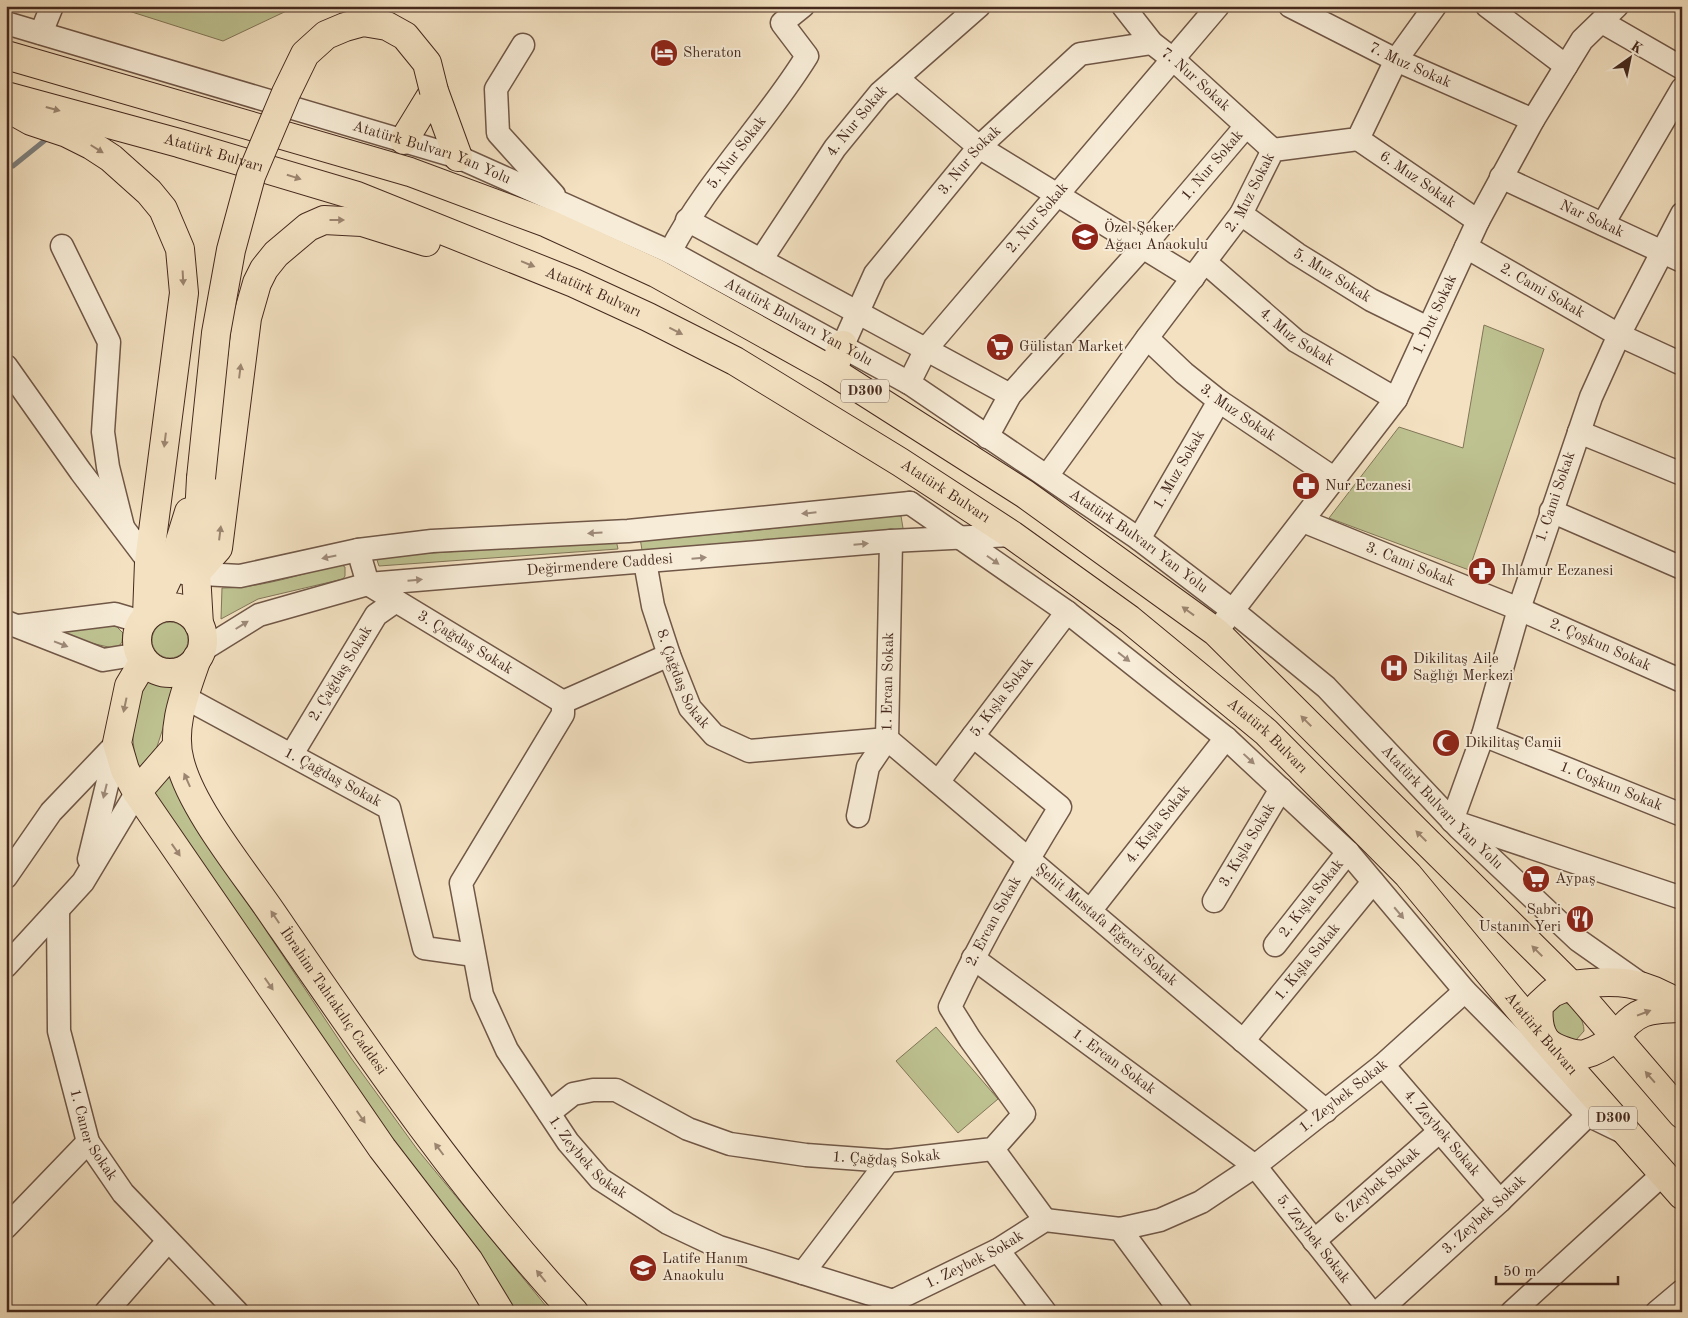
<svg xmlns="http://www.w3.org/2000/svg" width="1688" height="1318" font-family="'Old Standard TT',serif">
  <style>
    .green { fill: #bec291; stroke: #827658 }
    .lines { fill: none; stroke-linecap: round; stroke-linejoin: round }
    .stream { stroke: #7d807f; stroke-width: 5 }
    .minor-casing { stroke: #705747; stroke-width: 25 }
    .major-casing { stroke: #45291e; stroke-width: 30 }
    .highway-casing { stroke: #45291e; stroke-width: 30 }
    .minor { stroke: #f7ecd7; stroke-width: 22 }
    .major { stroke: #f3e1c1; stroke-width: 28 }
    .highway { stroke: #f3e1c1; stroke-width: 28 }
    .major-bridge-casing { stroke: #45291e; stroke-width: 30; stroke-linecap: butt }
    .major-bridge { stroke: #f3e1c1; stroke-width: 28 }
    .oneway { fill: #9c8570 }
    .oneway2 { fill: #9e8a7a }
    .labels { text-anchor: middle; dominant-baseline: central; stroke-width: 4; stroke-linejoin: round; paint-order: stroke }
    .shield { fill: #f7ecd7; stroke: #7a6456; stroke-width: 1 }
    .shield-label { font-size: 14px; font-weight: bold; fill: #45291e }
    .poi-label { font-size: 15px; fill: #45291e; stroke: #f7ecd7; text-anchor: start }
    .street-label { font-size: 15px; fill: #45291e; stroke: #f7ecd7 }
  </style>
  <rect width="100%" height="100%" fill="#f3e1c1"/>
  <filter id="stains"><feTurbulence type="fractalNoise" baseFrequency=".004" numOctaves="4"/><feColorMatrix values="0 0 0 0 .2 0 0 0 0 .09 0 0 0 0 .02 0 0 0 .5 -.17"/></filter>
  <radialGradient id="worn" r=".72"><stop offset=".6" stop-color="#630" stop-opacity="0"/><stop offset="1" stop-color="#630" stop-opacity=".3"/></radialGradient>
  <path class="green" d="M 113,6 L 297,6 L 223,41 Z
    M 1484,325 L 1544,349 L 1469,570 L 1329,518 L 1399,427 L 1463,448 Z
    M 892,515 L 901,516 L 903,528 L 898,532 L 642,550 L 640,538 L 741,532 Z
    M 616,540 L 618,549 L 379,566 L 376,557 Z
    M 340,564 L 345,567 L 345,576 L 343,579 L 258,599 L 221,619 L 222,588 C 262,588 301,574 340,564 Z
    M152 640a18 18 0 1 1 36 0a18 18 0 1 1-36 0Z
    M 114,624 L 123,633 L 122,642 L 117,649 L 47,633 Z
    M 142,680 L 178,682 L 152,762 L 141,771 C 127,745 134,708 142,680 Z
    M 169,767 L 191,818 L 351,1058 L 417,1149 L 551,1312 L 516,1312 L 479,1252 L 395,1146 L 151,793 Z
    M 1564,1002 C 1575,1007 1584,1019 1584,1031 L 1575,1041 L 1563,1039 L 1548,1022 L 1551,1006 Z
    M 936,1027 L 998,1099 L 958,1133 L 896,1061 Z"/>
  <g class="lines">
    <path class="stream" d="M 6,166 L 13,166 L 49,137"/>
    <defs>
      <g id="minor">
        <path id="s1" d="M 1123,6 L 1152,43 L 1174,60 L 1273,150"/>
        <path id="s2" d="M 1290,6 L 1396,60 L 1533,120"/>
        <path d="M 1487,6 L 1566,66"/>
        <path d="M 1602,22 L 1682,68"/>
        <path id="s3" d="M 6,23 L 458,157 L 670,252 L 909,383 L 1139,539 L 1232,610 L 1326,687 L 1459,828 L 1578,940 L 1642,985"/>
        <path d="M 41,33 L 52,6"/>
        <path d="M 523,45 L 496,89 L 498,133 L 554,195"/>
        <path d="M 897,78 L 979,147 L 1193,278"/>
        <path id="s4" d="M 1358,139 L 1478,221"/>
        <path id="s5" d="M 1501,177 L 1682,261"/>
        <path id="s6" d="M 1241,214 L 1297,254 L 1371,300 L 1428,328"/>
        <path d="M 1682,214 L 1619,335 L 1591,397 L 1519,609 L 1483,735 L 1452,821 L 1682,898"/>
        <path d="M 687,220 L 1010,395"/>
        <path d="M 1603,224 L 1682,89"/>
        <path d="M 62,246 L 109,342 L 103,432 L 108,467 L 123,527"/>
        <path id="s7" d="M 1466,247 L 1619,335 L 1682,364"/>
        <path id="s8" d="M 670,252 C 707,181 765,124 807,56 L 782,23 L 803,6"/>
        <path id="s9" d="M 761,260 L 835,148 L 880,93 L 979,6"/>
        <path id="s10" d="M 1205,262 L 1296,341 L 1396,399"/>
        <path id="s11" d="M 1147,338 L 1184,373 L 1219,401 L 1335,479"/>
        <path id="s12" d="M 843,345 L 875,274 L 979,147 L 1080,54 L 1152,43"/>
        <path d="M 6,366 L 81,472 L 149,562"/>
        <path id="s13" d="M 909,383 L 926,349 L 1218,6"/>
        <path d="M 1579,432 L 1682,474"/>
        <path id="s14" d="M 987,437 L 1010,395 L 1143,247 L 1246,126"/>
        <path id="s15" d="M 1047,476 L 1147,338 L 1241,214 L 1273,150 L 1358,139 L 1396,60 L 1435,6"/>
        <path d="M 910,503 L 1067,612 L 1226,738 L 1348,852 L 1465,991 L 1588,1115 L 1623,1132"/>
        <path d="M 1551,511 L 1682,568"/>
        <path id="s16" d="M 1303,521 L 1519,609 L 1682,681"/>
        <path id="s17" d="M 1139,539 L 1219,401"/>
        <path id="s18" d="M 358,550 L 368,584 L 563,702"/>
        <path id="s19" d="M 645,562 L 653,606 L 669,655 L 690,708 L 714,735 L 749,751 L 887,739 L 1326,1111"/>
        <path d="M 183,573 L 240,576 L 358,550 L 432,541 L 628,531 L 910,503"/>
        <path d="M 6,622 L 103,660 L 140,654"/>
        <path id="s20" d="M 1223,623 L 1396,399 L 1478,221 L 1533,120 L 1582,40 L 1617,6"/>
        <path d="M 19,626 L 115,614 L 142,622"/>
        <path id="s21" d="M 201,651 L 259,615 L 368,584 L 891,541 L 1012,535"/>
        <path id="s22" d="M 184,697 L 389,808 L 424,948 L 474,955"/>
        <path id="s23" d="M 563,702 L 563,714 L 461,883 L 482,995 L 507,1050 L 568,1142 L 600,1179 L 668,1223 L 719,1247 L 893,1301 L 998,1250 L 1045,1220 L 1120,1229 L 1160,1220 L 1201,1202 L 1255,1166 L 1383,1065 L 1465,991"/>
        <path d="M 563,702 L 669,655"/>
        <path id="s24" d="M 1483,735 L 1682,815"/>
        <path id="s25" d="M 292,754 L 376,615 L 396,601"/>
        <path id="s26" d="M 938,782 L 1067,612"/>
        <path id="s27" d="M 858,816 L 868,767 L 887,739 L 891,541"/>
        <path d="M 89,859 L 117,744"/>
        <path d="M 6,877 L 51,812 L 117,743"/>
        <path id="s28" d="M 1214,901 L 1281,789"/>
        <path id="s29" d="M 58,910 L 59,1031 L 88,1142 L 123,1193 L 237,1312"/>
        <path id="s30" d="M 1090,911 L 1226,738"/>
        <path id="s31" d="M 1275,945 L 1348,852"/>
        <path id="s32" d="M 973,958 L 1255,1166 L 1371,1312"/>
        <path d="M 6,966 L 83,882 L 137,792"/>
        <path id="s33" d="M 1243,1041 L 1373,882"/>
        <path id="s34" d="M 1383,1065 L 1500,1201"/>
        <path id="s35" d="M 549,1113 L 573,1094 L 593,1090 L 616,1090 L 688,1129 L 730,1144 L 806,1155 L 888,1161 L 993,1149 L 1024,1114 L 970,1039 L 950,1007 C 982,938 1020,872 1060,807 L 973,736"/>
        <path d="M 993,1149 L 1045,1220"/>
        <path d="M 6,1227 L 88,1142"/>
        <path d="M 1120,1229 L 1181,1312"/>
        <path id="s36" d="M 1314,1241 L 1440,1131"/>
        <path d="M 998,1250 L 1045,1312"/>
        <path d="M 803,1273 L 888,1161"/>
        <path d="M 106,1312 L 168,1241"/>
        <path id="s37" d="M 1378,1312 L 1500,1201 L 1588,1115"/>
        <path d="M 1512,1312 L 1663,1174"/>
        <path d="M 1657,1312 L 1682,1291"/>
      </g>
      <g id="major">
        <path d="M 6,107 L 31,121 L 67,133 L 91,145 L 111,158 L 149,192 L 163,209 L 180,249 L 184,293 L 149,562 L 147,616"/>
        <path d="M 404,140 L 434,91 L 458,157"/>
        <circle cx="170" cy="640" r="33"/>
        <path d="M 152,612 L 170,573 L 189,512"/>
        <path d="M 199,625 L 196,573 L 201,478"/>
        <path id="s38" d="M 197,658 C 186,691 170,727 180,762 C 192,809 244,872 272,913 C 366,1050 460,1189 574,1312"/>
        <path d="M 144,661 L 129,686 L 117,743 L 125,770 L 137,792 L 382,1148 L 469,1261 L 500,1312"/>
        <path d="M 137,792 L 177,746"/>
        <path d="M 1571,985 C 1616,979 1643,980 1682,1006"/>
        <path d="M 1616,1037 C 1635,1009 1650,1009 1682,1008"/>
      </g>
      <g id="highway">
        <path d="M 6,55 L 410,172 L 547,223 L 656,273 L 832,371 L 1025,494 L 1216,632 L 1571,985 L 1682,1114"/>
        <path id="s39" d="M 6,96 L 179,143 L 357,196 L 574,283 L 648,317 L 735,361 L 900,462 L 1012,535 L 1129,619 L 1266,732 L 1408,875 L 1545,1040 L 1682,1195"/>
        <path d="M 832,371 L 843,345"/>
        <path d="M 196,573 L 218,548 L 247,318 L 257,283 L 264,269 L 276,254 L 308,227 L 324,220 L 362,222 L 426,242"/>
        <path d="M 1571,985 L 1552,993 L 1539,1005 C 1538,1016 1538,1029 1545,1039 C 1551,1048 1574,1056 1585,1054 C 1597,1051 1606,1045 1616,1037"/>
      </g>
    </defs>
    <use href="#minor" class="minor-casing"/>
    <use href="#major" class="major-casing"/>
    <use href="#highway" class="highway-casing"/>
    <use href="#minor" class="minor"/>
    <use href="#major" class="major"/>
    <use href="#highway" class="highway"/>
    <defs>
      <path id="major-bridge" d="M 201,478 L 216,333 L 231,250 L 251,176 L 286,93 L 305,54 L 326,35 L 345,27 L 363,22 L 387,26 L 405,36 L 427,63 L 434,91"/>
    </defs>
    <use href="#major-bridge" class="major-bridge-casing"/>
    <use href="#major-bridge" class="major-bridge"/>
  </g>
  <defs><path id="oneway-solid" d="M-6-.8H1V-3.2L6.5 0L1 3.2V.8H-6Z" transform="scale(1.25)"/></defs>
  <g class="oneway">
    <use href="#oneway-solid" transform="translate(53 109) rotate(15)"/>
    <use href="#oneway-solid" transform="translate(97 149) rotate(32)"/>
    <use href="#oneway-solid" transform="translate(294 177) rotate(17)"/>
    <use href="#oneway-solid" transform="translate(337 220)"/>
    <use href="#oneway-solid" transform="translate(528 264) rotate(22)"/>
    <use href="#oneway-solid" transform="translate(183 278) rotate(87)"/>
    <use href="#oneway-solid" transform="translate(676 331) rotate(27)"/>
    <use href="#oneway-solid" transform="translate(240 371) rotate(-83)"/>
    <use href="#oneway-solid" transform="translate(165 440) rotate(97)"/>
    <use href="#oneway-solid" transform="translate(220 533) rotate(-83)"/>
    <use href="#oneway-solid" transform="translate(1188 611) rotate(-144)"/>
    <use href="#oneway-solid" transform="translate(125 705) rotate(102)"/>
    <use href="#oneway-solid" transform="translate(1306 721) rotate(-135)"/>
    <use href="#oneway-solid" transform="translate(187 780) rotate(-114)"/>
    <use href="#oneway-solid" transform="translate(1421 836) rotate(-135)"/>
    <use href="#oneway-solid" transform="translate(176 850) rotate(55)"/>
    <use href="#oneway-solid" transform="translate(275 917) rotate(-124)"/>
    <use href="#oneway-solid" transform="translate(1537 951) rotate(-135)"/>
    <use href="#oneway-solid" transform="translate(269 984) rotate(55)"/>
    <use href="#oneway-solid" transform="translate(1644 1013) rotate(-21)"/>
    <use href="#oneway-solid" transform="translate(1650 1077) rotate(-131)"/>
    <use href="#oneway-solid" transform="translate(361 1117) rotate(55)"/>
    <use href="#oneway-solid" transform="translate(439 1149) rotate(-127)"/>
    <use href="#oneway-solid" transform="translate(541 1276) rotate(-129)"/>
  </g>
  <g class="oneway2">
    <use href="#oneway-solid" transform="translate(809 513) rotate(174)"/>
    <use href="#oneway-solid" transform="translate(595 533) rotate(177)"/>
    <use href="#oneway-solid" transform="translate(861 544) rotate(-5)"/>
    <use href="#oneway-solid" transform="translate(329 557) rotate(168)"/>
    <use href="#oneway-solid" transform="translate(699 558) rotate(-5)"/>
    <use href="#oneway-solid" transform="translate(993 560) rotate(35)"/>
    <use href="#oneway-solid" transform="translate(415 580) rotate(-5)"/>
    <use href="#oneway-solid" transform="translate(242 625) rotate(-32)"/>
    <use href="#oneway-solid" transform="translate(61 644) rotate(21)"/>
    <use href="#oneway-solid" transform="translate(1124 657) rotate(38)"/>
    <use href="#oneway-solid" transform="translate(1249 759) rotate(43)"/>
    <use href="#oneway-solid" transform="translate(105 791) rotate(104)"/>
    <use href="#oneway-solid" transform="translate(1399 913) rotate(50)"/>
  </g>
  <defs>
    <symbol id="hotel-disc" viewBox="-11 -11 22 22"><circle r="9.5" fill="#8f2418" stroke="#f7ecd7"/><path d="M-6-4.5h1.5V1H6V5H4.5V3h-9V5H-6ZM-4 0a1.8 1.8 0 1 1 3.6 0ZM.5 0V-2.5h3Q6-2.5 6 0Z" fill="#fff"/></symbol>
    <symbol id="school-disc" viewBox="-11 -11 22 22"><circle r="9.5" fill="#8f2418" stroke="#f7ecd7"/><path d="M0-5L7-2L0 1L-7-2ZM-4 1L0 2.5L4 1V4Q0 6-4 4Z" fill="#fff"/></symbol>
    <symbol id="supermarket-disc" viewBox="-11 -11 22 22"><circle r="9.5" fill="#8f2418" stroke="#f7ecd7"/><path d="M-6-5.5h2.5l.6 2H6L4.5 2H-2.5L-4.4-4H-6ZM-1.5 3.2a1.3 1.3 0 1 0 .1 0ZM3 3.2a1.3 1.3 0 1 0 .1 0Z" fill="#fff"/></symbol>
    <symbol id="pharmacy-disc" viewBox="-11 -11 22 22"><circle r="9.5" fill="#8f2418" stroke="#f7ecd7"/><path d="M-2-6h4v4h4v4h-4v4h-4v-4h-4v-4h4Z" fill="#fff"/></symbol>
    <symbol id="hospital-disc" viewBox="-11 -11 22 22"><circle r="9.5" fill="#8f2418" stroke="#f7ecd7"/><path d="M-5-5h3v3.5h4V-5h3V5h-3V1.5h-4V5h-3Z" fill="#fff"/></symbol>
    <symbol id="mosque-disc" viewBox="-11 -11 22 22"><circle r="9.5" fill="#8f2418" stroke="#f7ecd7"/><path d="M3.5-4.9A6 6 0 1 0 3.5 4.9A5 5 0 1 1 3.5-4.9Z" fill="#fff"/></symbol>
    <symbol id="restaurant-disc" viewBox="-11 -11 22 22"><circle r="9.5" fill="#8f2418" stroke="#f7ecd7"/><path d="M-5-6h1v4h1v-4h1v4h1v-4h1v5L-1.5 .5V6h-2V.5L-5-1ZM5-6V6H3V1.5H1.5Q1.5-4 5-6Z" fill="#fff"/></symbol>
  </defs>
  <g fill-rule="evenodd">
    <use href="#hotel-disc" x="648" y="37" width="32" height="32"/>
    <use href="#school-disc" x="1069" y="221" width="32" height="32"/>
    <use href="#supermarket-disc" x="984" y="331" width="32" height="32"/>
    <use href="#pharmacy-disc" x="1290" y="470" width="32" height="32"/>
    <use href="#pharmacy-disc" x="1466" y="555" width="32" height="32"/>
    <use href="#hospital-disc" x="1378" y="652" width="32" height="32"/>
    <use href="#mosque-disc" x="1430" y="727" width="32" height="32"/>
    <use href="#supermarket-disc" x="1520" y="863" width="32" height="32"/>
    <use href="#restaurant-disc" x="1564" y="903" width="32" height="32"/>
    <use href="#school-disc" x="627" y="1252" width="32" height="32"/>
  </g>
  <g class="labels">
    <g class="shield">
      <rect x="841" y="379.5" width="48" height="23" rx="4"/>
      <rect x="1589" y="1106.5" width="48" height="23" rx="4"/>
    </g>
    <g class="shield-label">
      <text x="865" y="391">D300</text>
      <text x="1613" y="1118">D300</text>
    </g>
    <g class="poi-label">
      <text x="683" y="53">Sheraton</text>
      <text x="1104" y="228">Özel Şeker<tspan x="1104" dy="17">Ağacı Anaokulu</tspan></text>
      <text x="1019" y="347">Gülistan Market</text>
      <text x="1325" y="486">Nur Eczanesi</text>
      <text x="1501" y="571">Ihlamur Eczanesi</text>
      <text x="1413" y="659">Dikilitaş Aile<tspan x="1413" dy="17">Sağlığı Merkezi</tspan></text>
      <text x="1465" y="743">Dikilitaş Camii</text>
      <text x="1555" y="879">Aypaş</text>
      <text x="1561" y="910" text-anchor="end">Sabri<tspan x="1561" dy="17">Ustanın Yeri</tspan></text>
      <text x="662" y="1259">Latife Hanım<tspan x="662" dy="17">Anaokulu</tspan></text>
    </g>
    <g class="street-label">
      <text stroke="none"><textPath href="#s2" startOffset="134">7. Muz Sokak</textPath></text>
      <text stroke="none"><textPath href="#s1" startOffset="104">7. Nur Sokak</textPath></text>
      <text stroke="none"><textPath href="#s9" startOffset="169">4. Nur Sokak</textPath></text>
      <text stroke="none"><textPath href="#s3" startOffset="445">Atatürk Bulvarı Yan Yolu</textPath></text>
      <text stroke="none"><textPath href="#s8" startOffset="120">5. Nur Sokak</textPath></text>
      <text stroke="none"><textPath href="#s39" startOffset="215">Atatürk Bulvarı</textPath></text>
      <text stroke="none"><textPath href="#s12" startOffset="226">3. Nur Sokak</textPath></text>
      <text stroke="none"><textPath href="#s14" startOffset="354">1. Nur Sokak</textPath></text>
      <text stroke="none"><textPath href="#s4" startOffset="72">6. Muz Sokak</textPath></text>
      <text stroke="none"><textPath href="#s15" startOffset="349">2. Muz Sokak</textPath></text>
      <text stroke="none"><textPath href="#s13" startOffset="210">2. Nur Sokak</textPath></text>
      <text stroke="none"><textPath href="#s5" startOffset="100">Nar Sokak</textPath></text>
      <text stroke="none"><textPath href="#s6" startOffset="110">5. Muz Sokak</textPath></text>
      <text stroke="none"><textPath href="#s7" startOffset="88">2. Cami Sokak</textPath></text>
      <text stroke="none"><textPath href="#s39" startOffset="620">Atatürk Bulvarı</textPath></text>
      <text stroke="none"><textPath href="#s20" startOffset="376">1. Dut Sokak</textPath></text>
      <text stroke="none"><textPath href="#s3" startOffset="850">Atatürk Bulvarı Yan Yolu</textPath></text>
      <text stroke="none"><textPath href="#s10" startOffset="119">4. Muz Sokak</textPath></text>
      <text stroke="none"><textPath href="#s11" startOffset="118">3. Muz Sokak</textPath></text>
      <text stroke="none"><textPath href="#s17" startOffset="80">1. Muz Sokak</textPath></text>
      <text stroke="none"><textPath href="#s39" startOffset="1025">Atatürk Bulvarı</textPath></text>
      <text transform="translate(1556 497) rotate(-71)">1. Cami Sokak</text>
      <text stroke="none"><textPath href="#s3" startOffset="1255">Atatürk Bulvarı Yan Yolu</textPath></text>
      <text stroke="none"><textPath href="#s16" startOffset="116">3. Cami Sokak</textPath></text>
      <text stroke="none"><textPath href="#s21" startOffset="414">Değirmendere Caddesi</textPath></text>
      <text stroke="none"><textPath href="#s18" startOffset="149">3. Çağdaş Sokak</textPath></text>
      <text stroke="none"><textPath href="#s16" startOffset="322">2. Çoşkun Sokak</textPath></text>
      <text stroke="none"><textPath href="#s25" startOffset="94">2. Çağdaş Sokak</textPath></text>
      <text stroke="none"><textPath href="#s19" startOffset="124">8. Çağdaş Sokak</textPath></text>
      <text stroke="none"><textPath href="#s27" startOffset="141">1. Ercan Sokak</textPath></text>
      <text stroke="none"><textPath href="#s26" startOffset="106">5. Kışla Sokak</textPath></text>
      <text stroke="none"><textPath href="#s39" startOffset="1430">Atatürk Bulvarı</textPath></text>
      <text stroke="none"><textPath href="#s22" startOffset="169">1. Çağdaş Sokak</textPath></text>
      <text stroke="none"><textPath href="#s24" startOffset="138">1. Coşkun Sokak</textPath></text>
      <text stroke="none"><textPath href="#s3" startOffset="1660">Atatürk Bulvarı Yan Yolu</textPath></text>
      <text stroke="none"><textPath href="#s30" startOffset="110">4. Kışla Sokak</textPath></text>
      <text stroke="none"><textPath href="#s28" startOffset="65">3. Kışla Sokak</textPath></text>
      <text stroke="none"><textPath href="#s31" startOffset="59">2. Kışla Sokak</textPath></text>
      <text stroke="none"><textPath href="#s35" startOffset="738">2. Ercan Sokak</textPath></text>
      <text stroke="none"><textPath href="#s19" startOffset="654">Şehit Mustafa Eğerci Sokak</textPath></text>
      <text stroke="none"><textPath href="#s33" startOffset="102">1. Kışla Sokak</textPath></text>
      <text stroke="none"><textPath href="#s38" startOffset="392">İbrahim Tahtakılıç Caddesi</textPath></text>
      <text stroke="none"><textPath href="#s39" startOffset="1835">Atatürk Bulvarı</textPath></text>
      <text stroke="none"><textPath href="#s32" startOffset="175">1. Ercan Sokak</textPath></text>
      <text stroke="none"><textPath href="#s23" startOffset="1374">1. Zeybek Sokak</textPath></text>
      <text stroke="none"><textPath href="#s34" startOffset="90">4. Zeybek Sokak</textPath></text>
      <text stroke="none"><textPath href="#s29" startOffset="231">1. Caner Sokak</textPath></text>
      <text stroke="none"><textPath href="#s23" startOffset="519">1. Zeybek Sokak</textPath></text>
      <text stroke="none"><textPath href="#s35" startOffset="358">1. Çağdaş Sokak</textPath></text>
      <text stroke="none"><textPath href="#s36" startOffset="84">6. Zeybek Sokak</textPath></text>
      <text stroke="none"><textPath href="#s37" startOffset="144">3. Zeybek Sokak</textPath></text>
      <text stroke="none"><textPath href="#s32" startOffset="444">5. Zeybek Sokak</textPath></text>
      <text stroke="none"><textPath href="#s23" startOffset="954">1. Zeybek Sokak</textPath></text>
    </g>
  </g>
  <rect width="1688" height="1318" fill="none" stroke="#f3e1c1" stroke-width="25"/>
  <rect x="8" y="8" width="1673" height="1303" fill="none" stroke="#45291e" stroke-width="2.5"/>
  <rect x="12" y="12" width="1663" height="1293" fill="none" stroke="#45291e"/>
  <g transform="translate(1630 58) rotate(33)" stroke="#f7ecd7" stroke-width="4" paint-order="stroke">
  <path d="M0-4L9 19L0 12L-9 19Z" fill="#45291e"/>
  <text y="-8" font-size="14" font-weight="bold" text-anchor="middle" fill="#45291e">K</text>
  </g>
  <path d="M1496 1276v8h122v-8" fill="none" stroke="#45291e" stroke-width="2.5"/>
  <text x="1503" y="1276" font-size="15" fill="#45291e" stroke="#f7ecd7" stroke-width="4" paint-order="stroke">50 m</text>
  <rect width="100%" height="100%" filter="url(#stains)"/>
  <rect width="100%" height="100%" fill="url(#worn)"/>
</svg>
